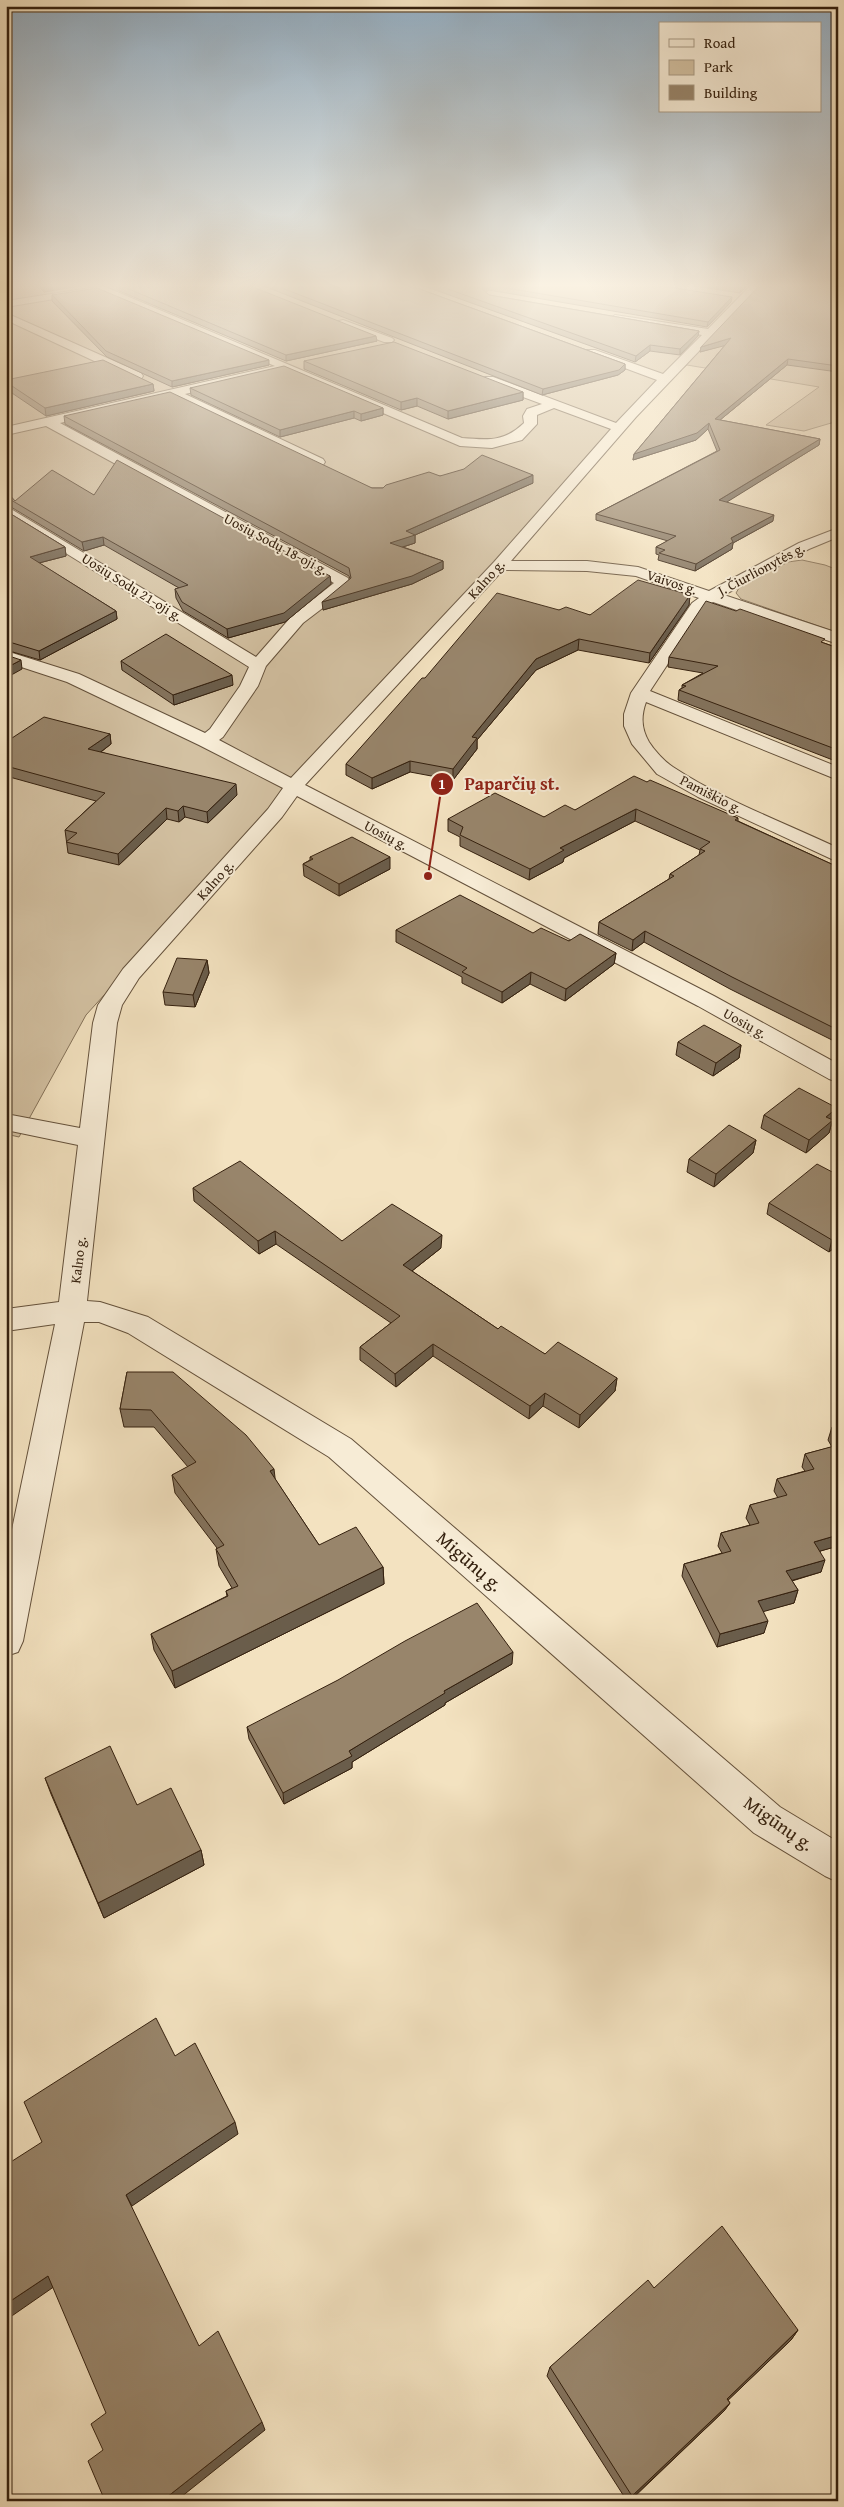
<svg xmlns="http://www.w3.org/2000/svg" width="844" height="2507" font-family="'Gentium Book Plus',serif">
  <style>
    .green { fill: #d3c1a2; stroke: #847158 }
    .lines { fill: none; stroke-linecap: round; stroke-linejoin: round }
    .street-casing { stroke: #64513b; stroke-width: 2 }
    .street { fill: #f7ecd6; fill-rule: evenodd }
    .wall { fill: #83725c; stroke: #35210f }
    .shaded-wall { fill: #6a5d4b; stroke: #35210f }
    .building { fill: #98856b; stroke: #35210f }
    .labels { text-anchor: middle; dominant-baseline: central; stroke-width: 4; stroke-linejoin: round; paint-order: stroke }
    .far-street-label { font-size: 14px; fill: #35210f; stroke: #f7ecd6 }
    .near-street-label { font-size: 19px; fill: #35210f; stroke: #f7ecd6 }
    .leader { fill: none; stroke: #8f2418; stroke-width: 2 }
    .callout-dot { fill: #8f2418; stroke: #f7ecd6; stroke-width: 2 }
    .mark-label { font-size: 15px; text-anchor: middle; font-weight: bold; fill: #fff }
    .callout-label { font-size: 18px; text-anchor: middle; font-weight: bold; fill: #8f2418; stroke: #f7ecd6; stroke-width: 4; stroke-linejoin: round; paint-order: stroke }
  </style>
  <rect width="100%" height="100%" fill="#f3e2c0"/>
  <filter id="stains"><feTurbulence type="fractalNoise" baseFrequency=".004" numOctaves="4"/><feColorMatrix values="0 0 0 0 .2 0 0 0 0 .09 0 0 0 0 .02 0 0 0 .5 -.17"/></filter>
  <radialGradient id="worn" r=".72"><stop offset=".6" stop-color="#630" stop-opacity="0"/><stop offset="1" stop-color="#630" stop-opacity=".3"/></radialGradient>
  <path class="green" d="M 6,283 L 838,283 L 838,421 L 804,431 L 766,425 L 819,387 L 687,365 L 646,398 L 86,1015 L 19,1137 L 6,1134 Z
    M 802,560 L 825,565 L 838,570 L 838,633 L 741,599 L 736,593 L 739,588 L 788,562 Z"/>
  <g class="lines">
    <defs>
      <path id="street" d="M 753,283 L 764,283 L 636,417 L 511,561 L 587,561 L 638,567 L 709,591 L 799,543 L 838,528 L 838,537 L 809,549 L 724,595 L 838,633 L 838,644 L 713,602 L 704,609 L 650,691 L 838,767 L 838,780 L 646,702 C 641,716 641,728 649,742 C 654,750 665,762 673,767 C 723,800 783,822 838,848 L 838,862 L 698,797 L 657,774 L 632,744 L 624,726 L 624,714 L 631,693 L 692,603 L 699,598 L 636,576 L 587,571 L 503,570 L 305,785 L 714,996 L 838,1064 L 838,1082 L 829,1079 L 698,1006 L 297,796 L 282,817 L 139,978 L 122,1005 L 117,1023 L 87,1301 L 100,1302 L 148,1317 L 351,1439 L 780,1807 L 838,1842 L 838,1882 L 825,1876 L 754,1833 L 329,1457 L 128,1333 L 99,1322 L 84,1322 L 23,1641 L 18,1652 L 6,1656 L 6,1558 L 55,1324 L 6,1331 L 6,1309 L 59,1302 L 78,1145 L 6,1130 L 6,1114 L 80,1128 L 93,1023 L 98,1005 L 123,969 L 268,809 L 283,788 L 199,745 L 67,682 L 6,662 L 6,651 L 79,674 L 205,733 L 210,729 L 240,686 L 249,667 L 6,516 L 6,506 L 256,657 L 291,617 L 334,583 L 46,426 L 6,435 L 6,427 L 275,366 L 95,290 L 90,293 L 6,307 L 6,301 L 103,286 L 462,438 C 489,440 504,442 524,423 L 523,416 L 527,409 L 542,404 L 485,383 L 483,380 L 485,377 L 493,377 L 616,423 L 657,380 L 587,354 L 587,350 L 595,350 L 663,374 L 702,335 L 619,320 L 613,317 L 615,315 L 708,329 ZM 285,371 L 460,446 L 492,448 L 522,440 L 537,424 L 537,415 L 554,408 L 611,429 L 494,562 L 291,778 L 219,740 L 223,737 L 258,686 L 266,666 L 303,623 L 345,591 L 350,585 L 348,578 L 60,423 L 171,397 L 313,465 L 323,465 L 325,462 L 323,459 L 185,394 Z
        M 6,313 L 141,373 L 143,376 L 141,379 L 133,379 L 6,320 Z
        M 343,320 L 392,338 L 394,340 L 392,342 L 384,342 L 339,325 L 339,321 Z"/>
    </defs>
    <use href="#street" class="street-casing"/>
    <use href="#street" class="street"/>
  </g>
  <path class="wall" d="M 35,283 L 96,283 L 44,292 Z
    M 256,283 L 403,283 L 625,364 L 625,370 L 618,375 L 542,395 Z
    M 416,283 L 643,283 L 731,302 L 707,327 L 489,290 L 486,292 L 489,295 L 699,331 L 698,336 L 680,355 L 650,351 L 635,362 Z
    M 676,283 L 750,283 L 740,293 Z
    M 838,283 L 838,372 L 787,365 L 720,420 L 820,439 L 819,445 L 726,502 L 773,521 L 733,543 L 732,549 L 695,571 L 658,560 L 659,555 L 656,554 L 656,547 L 668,541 L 596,520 L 596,514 L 717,451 L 708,429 L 696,440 L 633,460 L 634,454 L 725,345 L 700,352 L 701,347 Z
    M 117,284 L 377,341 L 286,361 L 117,290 Z
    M 52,295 L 269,365 L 172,387 L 107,357 L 52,301 Z
    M 304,361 L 523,392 L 523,400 L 448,419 L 417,406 L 401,410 L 304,369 Z
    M 6,380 L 153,384 L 154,391 L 46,416 L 6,389 Z
    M 190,388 L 383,408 L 383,415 L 361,421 L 354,418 L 280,437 L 191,395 Z
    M 64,416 L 372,488 L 383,488 L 440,476 L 533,483 L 415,535 L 415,543 L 403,547 L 443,561 L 443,569 L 412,584 L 323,610 L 350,579 L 349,576 L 65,424 Z
    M 6,491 L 15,501 L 94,495 L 330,576 L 331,584 L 285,622 L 228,638 L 183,611 L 176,598 L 175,589 L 179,588 L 104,545 L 84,551 L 6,504 Z
    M 6,511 L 65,547 L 66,556 L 39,563 L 116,611 L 117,619 L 40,660 L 6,650 Z
    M 690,595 L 689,605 L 649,663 L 578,650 L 536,670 L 477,740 L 477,749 L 453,780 L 410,772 L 372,789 L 346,775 L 346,764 L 425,678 L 559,610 L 590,615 Z
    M 824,643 L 838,648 L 838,762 L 678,700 L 679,690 L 682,688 L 682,685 L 703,673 L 668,667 L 669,657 Z
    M 121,661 L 233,685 L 174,705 L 122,670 Z
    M 110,734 L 111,744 L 101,752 L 237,795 L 208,823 L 185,817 L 179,822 L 167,819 L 119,865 L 68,853 L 65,830 L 96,801 L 6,776 L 6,742 Z
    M 647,782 L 738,818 L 738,821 L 838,867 L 838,1043 L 730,989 L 644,942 L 632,951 L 598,934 L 599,922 L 669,879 L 670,874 L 699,855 L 700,850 L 635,821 L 564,858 L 563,862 L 529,880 L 460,846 L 460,837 L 448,831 L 448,819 L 544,817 L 575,810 Z
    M 310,857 L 390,869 L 339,896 L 304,876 L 303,864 L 310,860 Z
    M 396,930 L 569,941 L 616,953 L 614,964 L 565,1001 L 530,984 L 502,1003 L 462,983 L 462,977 L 396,942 Z
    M 207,960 L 209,973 L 195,1007 L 165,1005 L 163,992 Z
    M 678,1042 L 741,1045 L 739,1058 L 713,1076 L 676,1055 Z
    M 837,1108 L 834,1121 L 832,1122 L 829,1133 L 806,1153 L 761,1128 L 764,1115 Z
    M 756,1140 L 753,1153 L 714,1187 L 687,1172 L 689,1159 Z
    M 838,1175 L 838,1246 L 836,1246 L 829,1252 L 767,1214 L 769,1203 Z
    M 193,1188 L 342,1241 L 441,1248 L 412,1271 L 498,1329 L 545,1354 L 617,1378 L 615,1391 L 579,1428 L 543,1406 L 529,1419 L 433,1356 L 396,1387 L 360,1360 L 360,1347 L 391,1323 L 276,1244 L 259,1254 L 194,1201 Z
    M 127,1372 L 275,1479 L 319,1545 L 383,1567 L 384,1584 L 175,1688 L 154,1650 L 151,1634 L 227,1596 L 226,1591 L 232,1588 L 219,1566 L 216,1549 L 217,1548 L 175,1493 L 172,1475 L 188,1467 L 154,1427 L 124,1427 L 120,1409 Z
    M 838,1426 L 838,1546 L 820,1551 L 821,1572 L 792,1581 L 798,1590 L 794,1603 L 763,1611 L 764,1633 L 717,1647 L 682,1576 L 684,1564 L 722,1553 L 718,1546 L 721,1533 L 750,1525 L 746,1518 L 750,1505 L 778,1498 L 774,1491 L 777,1479 L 805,1471 L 802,1467 L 805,1454 L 832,1447 L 828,1440 L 832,1427 Z
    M 512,1664 L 445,1703 L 445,1705 L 352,1762 L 352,1768 L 284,1804 L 249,1739 L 247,1727 Z
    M 45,1778 L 137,1805 L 201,1850 L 204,1865 L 104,1918 L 51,1794 Z
    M 654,2288 L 798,2330 L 791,2340 L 728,2400 L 730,2403 L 724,2411 L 630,2501 L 627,2501 L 547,2376 L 550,2367 Z"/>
  <path class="shaded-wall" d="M 65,283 L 96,283 L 44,292 L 43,287 Z
    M 746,283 L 750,283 L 740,293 L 741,288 Z
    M 489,285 L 489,290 L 482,294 L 482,289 Z
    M 732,297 L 731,302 L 707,327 L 708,322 Z
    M 699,331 L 698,336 L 680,355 L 680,349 Z
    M 376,336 L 377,341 L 286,361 L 286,355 Z
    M 731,338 L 731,344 L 700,352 L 701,347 Z
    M 650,345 L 650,351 L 635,362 L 636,356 Z
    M 788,359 L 787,365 L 714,425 L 715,419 Z
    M 269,360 L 269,365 L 172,387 L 172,381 Z
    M 625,364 L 625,370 L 618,375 L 542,395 L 543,389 Z
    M 153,384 L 154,391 L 46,416 L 45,408 Z
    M 523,392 L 523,400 L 448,419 L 448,411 Z
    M 417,398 L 417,406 L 401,410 L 401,402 Z
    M 383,408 L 383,415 L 361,421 L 361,414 Z
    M 354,411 L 354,418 L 280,437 L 280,430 Z
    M 709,423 L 708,429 L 696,440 L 633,460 L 634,454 Z
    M 820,439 L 819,445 L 719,507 L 719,500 Z
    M 533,475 L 533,483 L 415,535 L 415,543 L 390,551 L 390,543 L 406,531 Z
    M 774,515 L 773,521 L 733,543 L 732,549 L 695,571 L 696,564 L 731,538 Z
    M 103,537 L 104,545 L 84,551 L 82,542 Z
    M 65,547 L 66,556 L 31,565 L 30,557 Z
    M 443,561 L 443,569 L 412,584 L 323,610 L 322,602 Z
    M 330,576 L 331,584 L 285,622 L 228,638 L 227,629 Z
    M 690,595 L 689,605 L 649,663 L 650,653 Z
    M 116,611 L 117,619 L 40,660 L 39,651 Z
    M 579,639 L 578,650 L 536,670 L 477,740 L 477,749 L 453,780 L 453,769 L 472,737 L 536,659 Z
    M 21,660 L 22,669 L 6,678 L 6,668 Z
    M 232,675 L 233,685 L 174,705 L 173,695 Z
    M 110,734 L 111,744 L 90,760 L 88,749 Z
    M 410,761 L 410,772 L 372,789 L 372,778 Z
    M 236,784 L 237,795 L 208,823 L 207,812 Z
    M 183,806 L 185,817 L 179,822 L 178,811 Z
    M 166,808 L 167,819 L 119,865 L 118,854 Z
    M 636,809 L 635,821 L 564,858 L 563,862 L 529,880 L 530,869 L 560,848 Z
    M 390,857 L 390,869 L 339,896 L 339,884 Z
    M 645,931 L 644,942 L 632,951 L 633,940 Z
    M 616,953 L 614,964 L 565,1001 L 566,989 Z
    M 207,960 L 209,973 L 195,1007 L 193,995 Z
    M 531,972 L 530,984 L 502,1003 L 502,992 Z
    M 741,1045 L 739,1058 L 713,1076 L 716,1063 Z
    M 837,1108 L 834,1121 L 832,1122 L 829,1133 L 806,1153 L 809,1140 L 826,1117 Z
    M 756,1140 L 753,1153 L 714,1187 L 716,1174 Z
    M 275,1231 L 276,1244 L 259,1254 L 258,1241 Z
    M 442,1235 L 441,1248 L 403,1278 L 403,1265 Z
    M 838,1235 L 838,1240 L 836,1246 L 829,1252 L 832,1240 Z
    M 433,1344 L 433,1356 L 396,1387 L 395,1374 Z
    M 617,1378 L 615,1391 L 579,1428 L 580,1415 Z
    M 545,1393 L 543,1406 L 529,1419 L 530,1406 Z
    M 274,1469 L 276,1486 L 270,1471 Z
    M 838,1535 L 838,1546 L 810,1554 L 814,1542 Z
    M 825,1560 L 821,1572 L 783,1583 L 786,1571 Z
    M 383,1567 L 384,1584 L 175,1688 L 172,1671 Z
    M 798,1590 L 794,1603 L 755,1614 L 758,1601 Z
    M 768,1621 L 764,1633 L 717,1647 L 720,1634 Z
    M 513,1652 L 512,1664 L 445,1703 L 445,1705 L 352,1762 L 352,1768 L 284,1804 L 283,1793 L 444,1691 Z
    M 201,1850 L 204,1865 L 104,1918 L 98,1903 Z
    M 235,2122 L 238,2134 L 132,2206 L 126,2195 Z
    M 48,2276 L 55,2286 L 6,2320 L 6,2304 Z
    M 798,2330 L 791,2340 L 721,2407 L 727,2399 Z
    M 730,2403 L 724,2411 L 629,2501 L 632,2496 Z
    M 262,2422 L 265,2430 L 176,2501 L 162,2501 Z"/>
  <path class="building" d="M 40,283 L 65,283 L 43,287 Z
    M 121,283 L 243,283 L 376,336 L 286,355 L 117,284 Z
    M 269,283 L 403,283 L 625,364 L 619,370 L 543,389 Z
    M 431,283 L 643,283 L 732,297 L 708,322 L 489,285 L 482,289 L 489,295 L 699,331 L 680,349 L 650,345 L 636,356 Z
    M 711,283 L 746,283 L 741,288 Z
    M 762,283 L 838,283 L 838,366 L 788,359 L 715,419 L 820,439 L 719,500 L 774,515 L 731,538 L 733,542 L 696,564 L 659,553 L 665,550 L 656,547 L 676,536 L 596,514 L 720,450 L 709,423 L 697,433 L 634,454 L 731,338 L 701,347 Z
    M 97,288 L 269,360 L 172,381 L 106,351 L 52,295 Z
    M 394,342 L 523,392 L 448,411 L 417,398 L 401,402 L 304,361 Z
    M 103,360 L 153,384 L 45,408 L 6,382 L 6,380 Z
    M 284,366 L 383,408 L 361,414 L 354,411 L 280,430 L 190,388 Z
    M 170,392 L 372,488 L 383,488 L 386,485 L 429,472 L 440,476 L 464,469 L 482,455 L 533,475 L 406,531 L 415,535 L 390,543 L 443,561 L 412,576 L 322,602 L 351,578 L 349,568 L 64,416 Z
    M 117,460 L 330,576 L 284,613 L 227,629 L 182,602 L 175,589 L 188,585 L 103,537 L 82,542 L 6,497 L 6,491 L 15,501 L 52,470 L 94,495 Z
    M 6,511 L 65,547 L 30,557 L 116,611 L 39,651 L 6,641 Z
    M 638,580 L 690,595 L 650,653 L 579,639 L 536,659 L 472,737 L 477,738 L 453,769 L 410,761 L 372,778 L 346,764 L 422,678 L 425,678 L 497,593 L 559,610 L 566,607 L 590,615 Z
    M 706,601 L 736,611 L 740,609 L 825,639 L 821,642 L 838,648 L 838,750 L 679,690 L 686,686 L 682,685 L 718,666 L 669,657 Z
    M 166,634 L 232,675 L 173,695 L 121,661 Z
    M 6,655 L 21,660 L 6,668 Z
    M 44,717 L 110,734 L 88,749 L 236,784 L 207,812 L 183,806 L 178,811 L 166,808 L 118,854 L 66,842 L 77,833 L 65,830 L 105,793 L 6,766 L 6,742 Z
    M 634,776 L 647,782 L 650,780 L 738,818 L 735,820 L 838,867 L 838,1030 L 732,977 L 645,931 L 633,940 L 599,922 L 674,876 L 670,874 L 705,851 L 700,849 L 710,842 L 636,809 L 560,848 L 564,850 L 530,869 L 460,835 L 463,827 L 448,819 L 495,793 L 544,817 L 565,805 L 575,810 Z
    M 352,837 L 390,857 L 339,884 L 303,864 L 313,859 L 310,857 Z
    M 460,895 L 533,933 L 541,928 L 569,941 L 580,934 L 616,953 L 566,989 L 531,972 L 502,992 L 462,972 L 467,968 L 396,930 Z
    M 177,958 L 207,960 L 193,995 L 163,992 Z
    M 704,1025 L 741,1045 L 716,1063 L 678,1042 Z
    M 799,1088 L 837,1108 L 826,1117 L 833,1120 L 809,1140 L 764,1115 Z
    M 729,1125 L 756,1140 L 716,1174 L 689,1159 Z
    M 240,1161 L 342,1241 L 392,1204 L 442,1235 L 403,1265 L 498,1329 L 501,1326 L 545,1354 L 558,1342 L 617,1378 L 580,1415 L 545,1393 L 530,1406 L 433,1344 L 395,1374 L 360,1347 L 400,1316 L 275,1231 L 258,1241 L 193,1188 Z
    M 817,1164 L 838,1175 L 838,1235 L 832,1240 L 769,1203 Z
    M 127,1372 L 173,1372 L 246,1435 L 274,1469 L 270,1471 L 319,1545 L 356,1527 L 383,1567 L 172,1671 L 151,1634 L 228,1596 L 226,1591 L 238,1586 L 216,1549 L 224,1545 L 172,1475 L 196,1462 L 151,1410 L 120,1409 Z
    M 838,1426 L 838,1437 L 832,1427 Z
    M 838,1445 L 838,1535 L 814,1542 L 825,1560 L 786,1571 L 798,1590 L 758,1601 L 768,1621 L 720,1634 L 684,1564 L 731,1551 L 721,1533 L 759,1523 L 750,1505 L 787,1495 L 777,1479 L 814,1469 L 805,1454 Z
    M 477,1603 L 513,1652 L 444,1691 L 445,1693 L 349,1751 L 352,1756 L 283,1793 L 247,1727 L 338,1680 L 405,1641 Z
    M 110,1746 L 137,1805 L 171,1788 L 201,1850 L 98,1903 L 45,1778 Z
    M 156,2018 L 175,2056 L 195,2043 L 235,2122 L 126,2195 L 199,2346 L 218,2331 L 262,2422 L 162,2501 L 123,2501 L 122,2498 L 118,2501 L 105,2501 L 88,2461 L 103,2450 L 91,2424 L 106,2413 L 48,2276 L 6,2304 L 6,2165 L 42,2142 L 24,2102 Z
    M 722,2226 L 798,2330 L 727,2399 L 730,2403 L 632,2496 L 550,2367 L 648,2280 L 654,2288 Z"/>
  <linearGradient id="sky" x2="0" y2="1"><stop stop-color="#92acc0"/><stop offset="0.45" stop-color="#faf2e3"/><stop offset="1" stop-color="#faf2e3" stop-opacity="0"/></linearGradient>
  <rect width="844" height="634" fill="url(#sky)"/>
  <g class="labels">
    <g class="far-street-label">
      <text transform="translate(276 544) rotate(28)">Uosių Sodų 18-oji g.</text>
      <text transform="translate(761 569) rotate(-28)">J. Čiurlionytės g.</text>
      <text transform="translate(486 579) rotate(-48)">Kalno g.</text>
      <text transform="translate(672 582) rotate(18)">Vaivos g.</text>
      <text transform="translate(132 587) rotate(32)">Uosių Sodų 21-oji g.</text>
      <text transform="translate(711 794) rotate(27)">Pamiškio g.</text>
      <text transform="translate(386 835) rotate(28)">Uosių g.</text>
      <text transform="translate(215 880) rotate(-48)">Kalno g.</text>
      <text transform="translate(745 1023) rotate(29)">Uosių g.</text>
      <text transform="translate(78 1260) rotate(-83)">Kalno g.</text>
    </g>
    <g class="near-street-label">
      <text transform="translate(470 1561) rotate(41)">Migūnų g.</text>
      <text transform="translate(779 1823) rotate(35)">Migūnų g.</text>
    </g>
  </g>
  <path class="leader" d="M428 876L442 784"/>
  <g class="callout-dot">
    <circle cx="428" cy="876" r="5"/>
    <circle cx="442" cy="784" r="12"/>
  </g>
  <g class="mark-label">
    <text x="442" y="789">1</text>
  </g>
  <g class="callout-label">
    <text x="512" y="790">Paparčių st.</text>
  </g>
  <rect width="844" height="2507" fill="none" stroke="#f3e2c0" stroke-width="25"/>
  <rect x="8" y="8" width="829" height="2492" fill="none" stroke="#35210f" stroke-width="2.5"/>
  <rect x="12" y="12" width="819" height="2482" fill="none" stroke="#35210f"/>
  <rect x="659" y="22" width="162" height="90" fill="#f7ecd6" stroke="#a99b86"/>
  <rect x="669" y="39" width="25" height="8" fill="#f7ecd6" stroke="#a99b86"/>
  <text x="704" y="48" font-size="15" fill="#35210f">Road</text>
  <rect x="669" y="60" width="25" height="15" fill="#d3c1a2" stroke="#a99b86"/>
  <text x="704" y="72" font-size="15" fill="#35210f">Park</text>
  <rect x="669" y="85" width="25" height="15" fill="#98856b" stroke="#a99b86"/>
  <text x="704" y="98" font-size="15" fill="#35210f">Building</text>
  <rect width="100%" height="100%" filter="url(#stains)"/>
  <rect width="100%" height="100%" fill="url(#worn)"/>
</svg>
